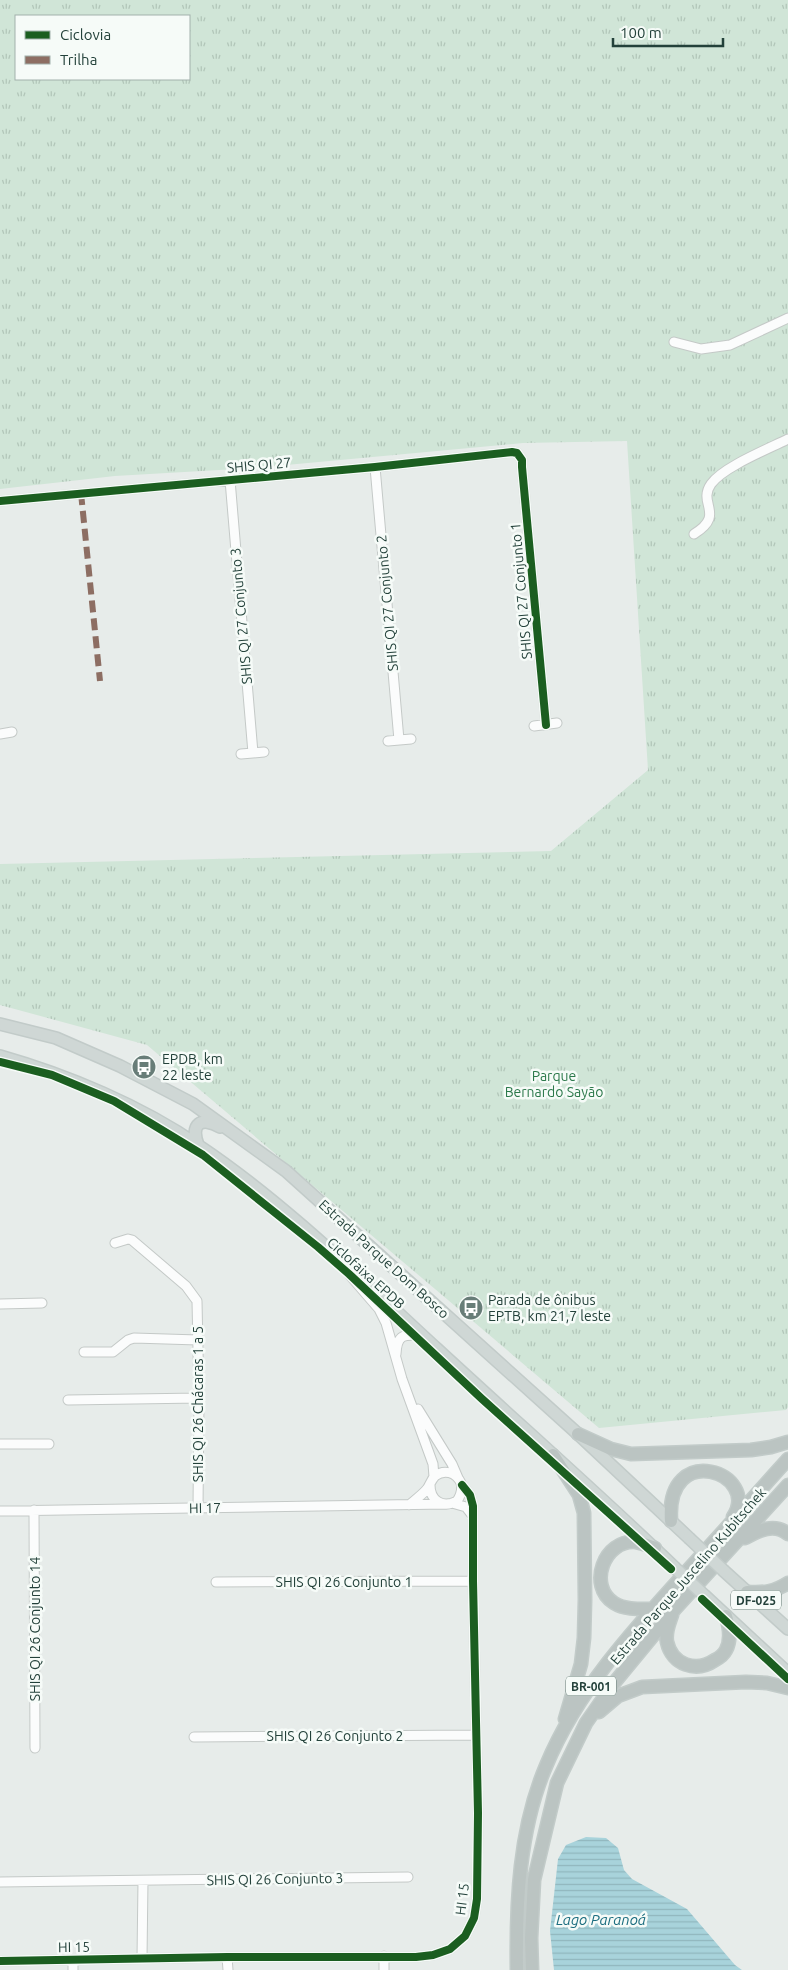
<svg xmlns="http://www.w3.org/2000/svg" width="788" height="1970" font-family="Ubuntu,sans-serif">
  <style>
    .park { fill: url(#park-tufts); fill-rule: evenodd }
    .water { fill: url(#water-rules) }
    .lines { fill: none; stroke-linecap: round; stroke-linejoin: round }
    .minor-casing { stroke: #c4c9c7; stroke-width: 11 }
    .major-casing { stroke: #c2cbc9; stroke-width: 14 }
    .highway-casing { stroke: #c2cbc9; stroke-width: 15 }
    .minor { stroke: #fbfcfc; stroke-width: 9 }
    .major { stroke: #cfd7d5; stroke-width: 11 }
    .highway { stroke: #bbc4c2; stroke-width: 12 }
    .major-bridge-casing { stroke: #c2cbc9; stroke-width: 14; stroke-linecap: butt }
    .major-bridge { stroke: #cfd7d5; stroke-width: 11 }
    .quiet { stroke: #8d6e63; stroke-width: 6; stroke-dasharray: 12 6; stroke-linecap: butt }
    .cycleway-casing { stroke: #f6fbf8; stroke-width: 11 }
    .cycleway { stroke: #1b5e20; stroke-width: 8 }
    .labels { text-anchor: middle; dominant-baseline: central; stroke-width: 5; stroke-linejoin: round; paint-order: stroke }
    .shield { fill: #f6fbf8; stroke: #627973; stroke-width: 1 }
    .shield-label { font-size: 12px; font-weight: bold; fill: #23413a }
    .street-label { font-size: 14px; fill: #23413a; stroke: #f6fbf8 }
    .poi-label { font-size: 14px; fill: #23413a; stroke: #f6fbf8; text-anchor: start }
    .park-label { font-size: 14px; fill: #2c794b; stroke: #f6fbf8 }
    .water-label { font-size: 15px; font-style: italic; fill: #1b6d7f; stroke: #f6fbf8 }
  </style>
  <defs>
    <pattern id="park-tufts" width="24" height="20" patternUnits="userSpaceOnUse" patternTransform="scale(1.25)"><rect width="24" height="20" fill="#d0e5d7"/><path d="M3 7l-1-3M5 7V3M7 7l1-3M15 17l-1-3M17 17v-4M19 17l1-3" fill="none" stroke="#b2c6b9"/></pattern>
    <pattern id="water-rules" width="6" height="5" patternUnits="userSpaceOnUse" patternTransform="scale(1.25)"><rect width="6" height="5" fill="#a8d3db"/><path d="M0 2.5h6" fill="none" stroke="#90b6bd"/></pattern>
  </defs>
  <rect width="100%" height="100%" fill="#e7ecea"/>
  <path class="park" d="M 0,0 L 788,0 L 788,1407 L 786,1410 L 599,1428 L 147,1045 L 0,1005 L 0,864 L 551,851 L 648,770 L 627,441 L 523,443 L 254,468 L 115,476 L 0,489 ZM 16,16 L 189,16 L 189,79 L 16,79 Z"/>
  <path class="water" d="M 586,1837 L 606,1838 L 618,1848 L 624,1870 L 632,1879 L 687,1909 L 735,1965 L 742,1970 L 554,1970 L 550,1931 L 558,1859 L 566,1845 Z"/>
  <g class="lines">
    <defs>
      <path id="minor" d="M 674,342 L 701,349 L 730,345 L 788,318
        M 375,467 L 399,740
        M 230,480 L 253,753
        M 0,501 L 375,467 L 512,452 L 517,453 L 522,460 L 522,467 L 546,725
        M 694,534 C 726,514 697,504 711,484 C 723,467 768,449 788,439
        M 534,726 L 557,723
        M 0,734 L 12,732
        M 388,741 L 411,739
        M 241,754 L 264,752
        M 115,1243 L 128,1239 L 132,1240 L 186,1286 L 197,1301 L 199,1398 L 198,1508
        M 347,1272 L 379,1309 L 386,1323 L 402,1379 L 433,1464 L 434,1477
        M 0,1304 L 42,1303
        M 84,1352 L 113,1352 L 128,1340 L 134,1338 L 198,1340
        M 396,1354 C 397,1334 404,1334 422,1336
        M 68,1400 L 199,1398
        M 418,1409 L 452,1464 L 458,1478
        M 0,1444 L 49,1444
        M 452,1503 L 466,1507 L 473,1516
        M 409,1505 C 415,1500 422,1495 427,1489 C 430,1485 431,1480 435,1476 C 444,1469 456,1472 461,1483 C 463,1490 461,1495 457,1501 C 442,1509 430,1500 430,1485
        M 34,1510 L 35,1748
        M 0,1511 L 446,1504
        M 216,1582 L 473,1581
        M 194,1737 L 476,1735
        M 0,1882 L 408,1877
        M 384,1956 L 384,1970
        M 227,1957 L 228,1970
        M 142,1958 L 143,1881
        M 73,1960 L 73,1970
        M 0,1961 L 227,1957 L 416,1957 L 433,1955 L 450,1949 L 465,1936 L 474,1918 L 477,1899 L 478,1813 L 473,1581 L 473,1506 L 470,1495 L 462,1485"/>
      <path id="major" d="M 0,1024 L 56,1038 L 120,1066 L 193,1104 L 286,1171 L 578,1434 L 689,1538
        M 0,1056 C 67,1075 141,1106 199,1146 C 284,1203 362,1280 437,1349 C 516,1422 597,1493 674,1567
        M 198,1145 C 190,1124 201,1116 220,1127
        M 724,1571 L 788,1629
        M 705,1596 L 788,1673"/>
      <path id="highway" d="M 578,1434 L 611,1449 L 631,1454 L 751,1450 L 771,1447 L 788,1442
        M 553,1455 L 579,1495 L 584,1513 L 585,1600 L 584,1638 L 581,1664 L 565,1719
        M 671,1521 C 665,1439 762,1473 733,1517
        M 745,1538 C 758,1531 774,1522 788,1534
        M 747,1592 C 764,1593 774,1592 788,1583
        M 653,1609 C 640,1609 625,1610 614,1603 C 587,1586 604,1539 636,1542 C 642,1543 649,1546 655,1548
        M 672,1615 C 669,1624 665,1632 667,1642 C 672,1665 696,1673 715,1660 C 719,1658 724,1654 726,1650 C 732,1639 729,1626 726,1616
        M 599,1712 L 618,1696 L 642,1687 L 746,1682 L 767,1683 L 788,1688
        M 517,1970 C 516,1902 519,1829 546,1766 C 577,1691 633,1630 687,1571 C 721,1534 754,1497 788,1459
        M 532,1970 L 531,1938 L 534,1880 L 557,1783 L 586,1723 L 614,1683 L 675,1609 L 788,1485"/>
    </defs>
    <use href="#minor" class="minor-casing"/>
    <use href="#major" class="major-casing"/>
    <use href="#highway" class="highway-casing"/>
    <use href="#minor" class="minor"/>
    <use href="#major" class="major"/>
    <use href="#highway" class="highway"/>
    <defs>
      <path id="major-bridge" d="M 689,1538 L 724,1571
        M 674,1567 L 705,1596"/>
    </defs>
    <use href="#major-bridge" class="major-bridge-casing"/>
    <use href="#major-bridge" class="major-bridge"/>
    <path class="quiet" d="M 81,493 L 100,681"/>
    <defs>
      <path id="cycleway" d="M 0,501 L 375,467 L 512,452 L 517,453 L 522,460 L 522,467 L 546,725
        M 0,1062 L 52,1075 L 114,1101 L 203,1155 L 318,1247 L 349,1274 L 481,1398 L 671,1569
        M 702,1599 L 788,1679
        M 0,1961 L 227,1957 L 416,1957 L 433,1955 L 450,1949 L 465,1936 L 474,1918 L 477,1899 L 478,1813 L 473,1581 L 473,1506 L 470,1495 L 462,1485"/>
    </defs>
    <use href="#cycleway" class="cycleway-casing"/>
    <use href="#cycleway" class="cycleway"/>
  </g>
  <defs>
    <symbol id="bus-disc" viewBox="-11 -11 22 22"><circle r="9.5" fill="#687d78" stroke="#f6fbf8"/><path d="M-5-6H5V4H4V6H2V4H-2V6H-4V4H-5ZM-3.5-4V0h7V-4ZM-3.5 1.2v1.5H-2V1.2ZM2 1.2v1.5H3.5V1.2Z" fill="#fff"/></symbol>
  </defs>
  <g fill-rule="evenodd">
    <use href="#bus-disc" x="130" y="1053" width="28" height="28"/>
    <use href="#bus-disc" x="457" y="1294" width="28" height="28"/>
  </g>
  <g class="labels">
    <g class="shield">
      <rect x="731" y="1590.5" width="50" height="19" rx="4"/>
      <rect x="566" y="1676.5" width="50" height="19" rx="4"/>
    </g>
    <g class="shield-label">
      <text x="756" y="1600">DF-025</text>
      <text x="591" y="1686">BR-001</text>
    </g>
    <g class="street-label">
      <text transform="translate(259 465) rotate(-5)">SHIS QI 27</text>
      <text transform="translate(521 591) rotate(-95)">SHIS QI 27 Conjunto 1</text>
      <text transform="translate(387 603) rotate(-95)">SHIS QI 27 Conjunto 2</text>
      <text transform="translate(241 616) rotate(-95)">SHIS QI 27 Conjunto 3</text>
      <text transform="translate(384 1259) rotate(42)">Estrada Parque Dom Bosco</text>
      <text transform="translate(366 1273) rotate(42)">Ciclofaixa EPDB</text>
      <text transform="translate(198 1404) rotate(-90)">SHIS QI 26 Chácaras 1 a 5</text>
      <text transform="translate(205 1508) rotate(-1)">HI 17</text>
      <text transform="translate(688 1576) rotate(-49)">Estrada Parque Juscelino Kubitschek</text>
      <text x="344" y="1582">SHIS QI 26 Conjunto 1</text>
      <text transform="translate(35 1629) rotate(-90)">SHIS QI 26 Conjunto 14</text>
      <text x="335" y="1736">SHIS QI 26 Conjunto 2</text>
      <text transform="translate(275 1879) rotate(-1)">SHIS QI 26 Conjunto 3</text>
      <text transform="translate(462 1899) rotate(-83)">HI 15</text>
      <text transform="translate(74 1947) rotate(-1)">HI 15</text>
    </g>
    <g class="poi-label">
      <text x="162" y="1059">EPDB, km<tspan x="162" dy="16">22 leste</tspan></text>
      <text x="488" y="1300">Parada de ônibus<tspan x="488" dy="16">EPTB, km 21,7 leste</tspan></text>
    </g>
    <g class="park-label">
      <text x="554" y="1076">Parque<tspan x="554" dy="16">Bernardo Sayão</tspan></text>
    </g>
    <g class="water-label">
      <text x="601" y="1919">Lago Paranoá</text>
    </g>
  </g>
  <rect x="15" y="15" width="175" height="65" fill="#f6fbf8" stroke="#a2b1ac"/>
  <rect x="25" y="31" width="25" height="8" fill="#1b5e20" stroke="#a2b1ac"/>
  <text x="60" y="40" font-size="15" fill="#23413a">Ciclovia</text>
  <rect x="25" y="56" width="25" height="8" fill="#8d6e63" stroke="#a2b1ac"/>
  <text x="60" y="65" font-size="15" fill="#23413a">Trilha</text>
  <path d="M613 38v8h110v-8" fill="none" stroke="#23413a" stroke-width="2.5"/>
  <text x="620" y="38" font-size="15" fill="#23413a" stroke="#f6fbf8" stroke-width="4" paint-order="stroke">100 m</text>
</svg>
